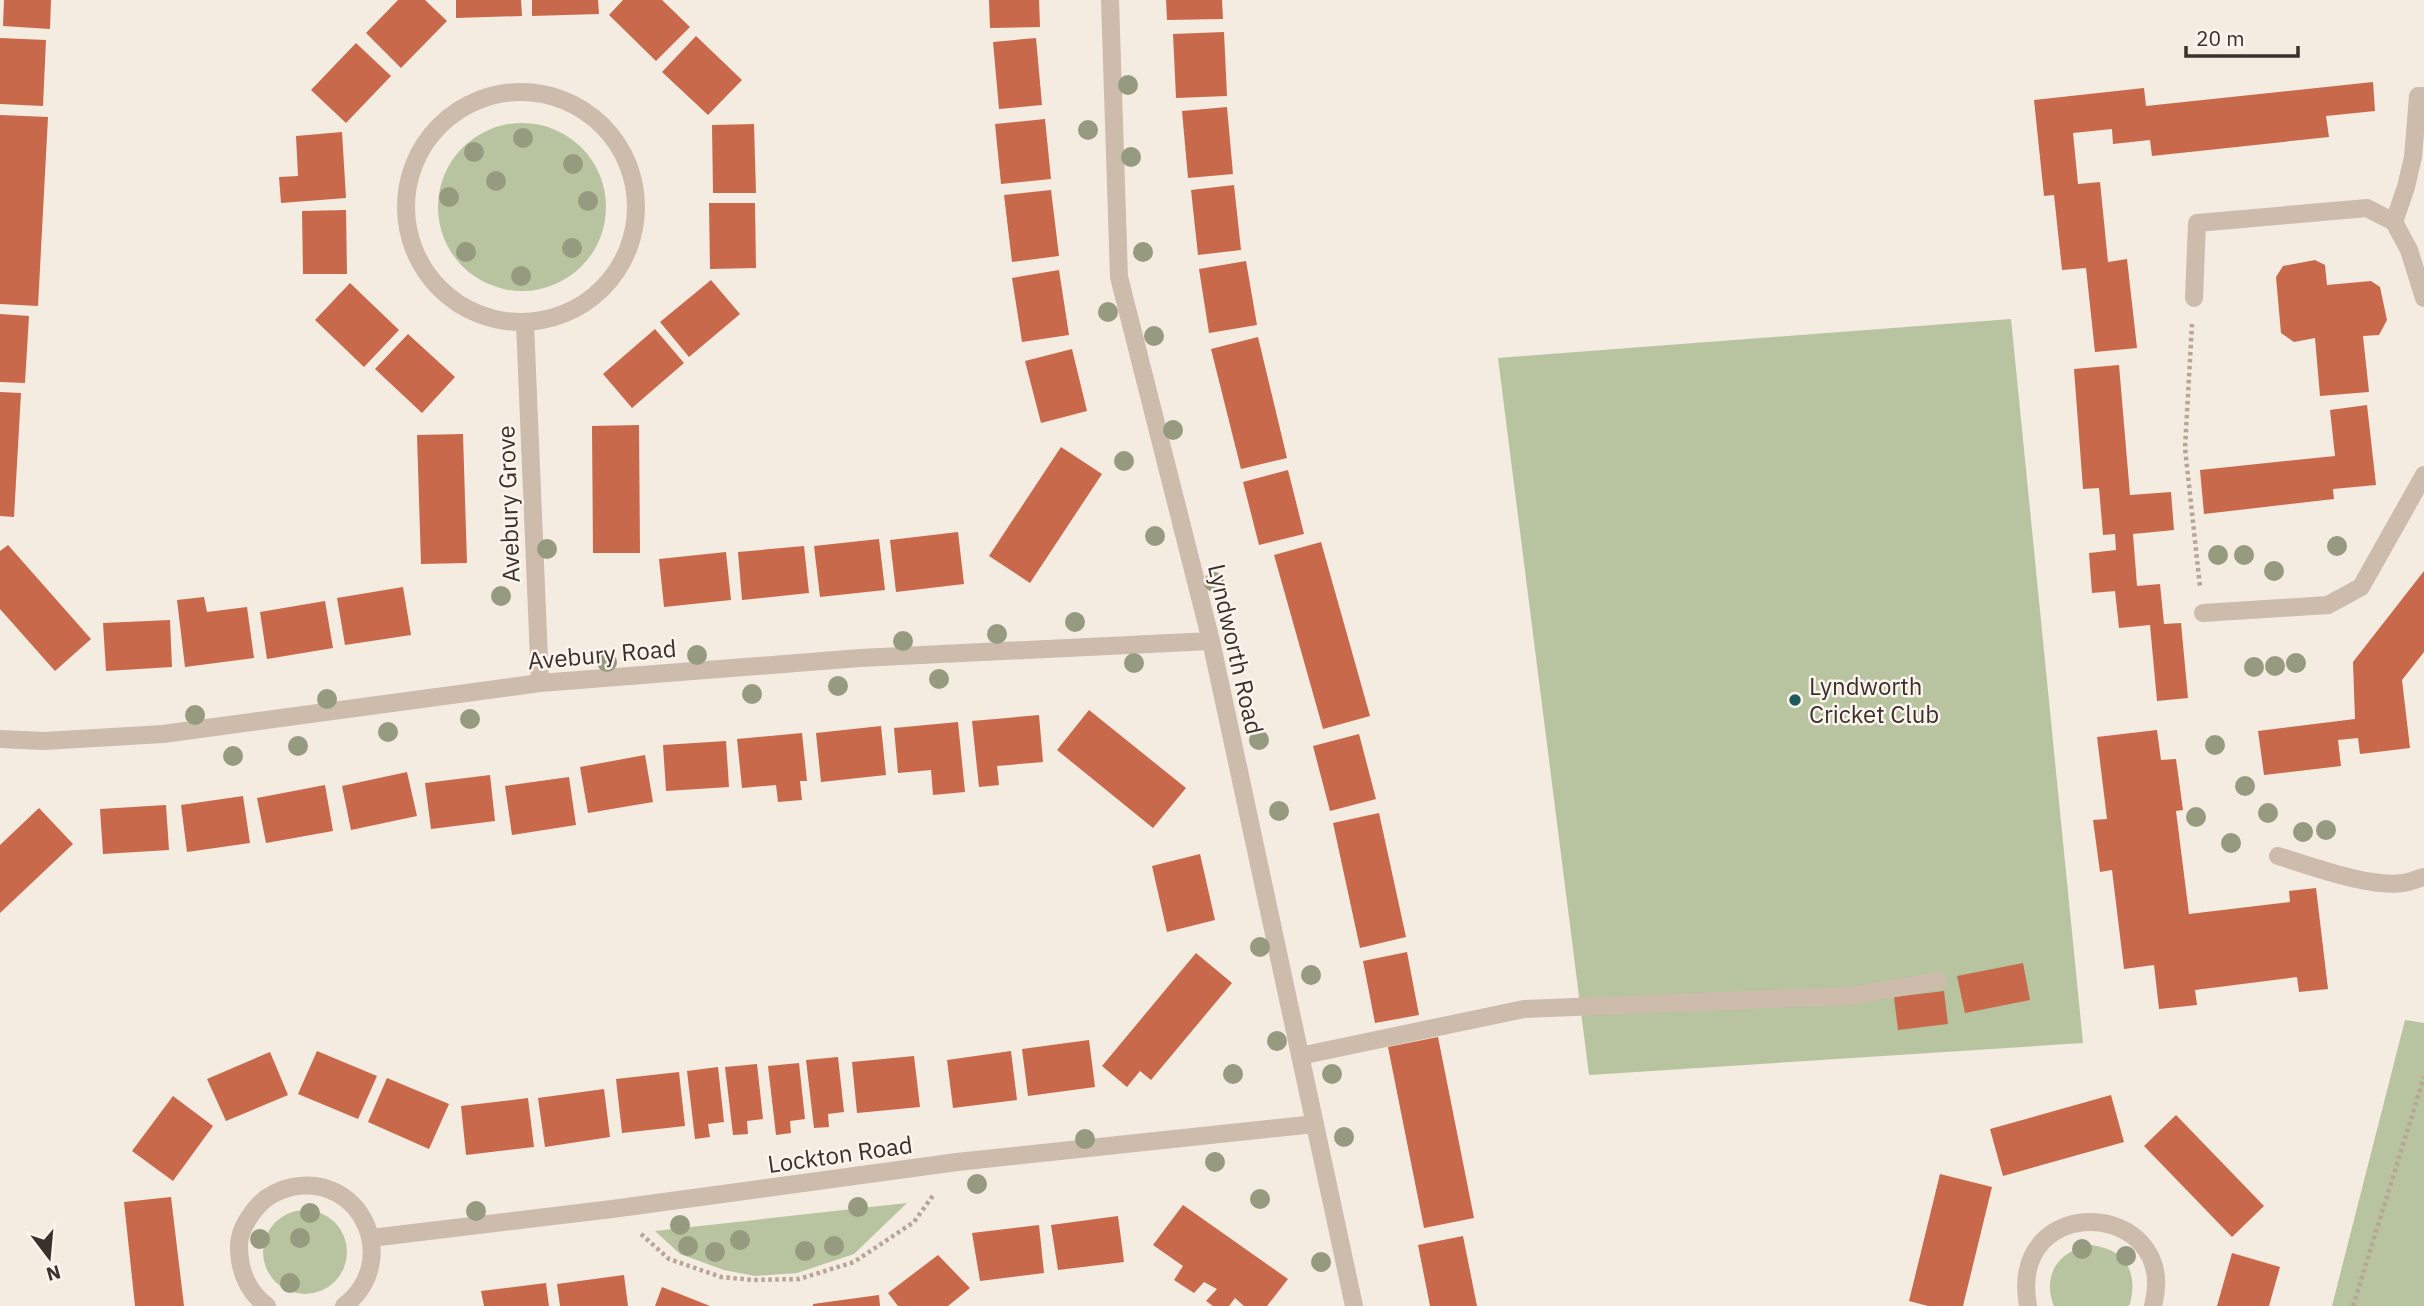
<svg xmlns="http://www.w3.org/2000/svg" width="2424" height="1306" font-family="'IBM Plex Sans',sans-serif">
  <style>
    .green { fill: #b8c4a0 }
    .building { fill: #c8694b }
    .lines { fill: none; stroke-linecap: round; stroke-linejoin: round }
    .path { stroke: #b9a596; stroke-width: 4.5; stroke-dasharray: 3.5 3.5; stroke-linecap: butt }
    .lane { stroke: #cdbbac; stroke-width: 18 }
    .street { stroke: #cdbbac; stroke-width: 18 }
    .tree { fill: #969b7f }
    .poi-dot { fill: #1f5a5e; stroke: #fbf5ee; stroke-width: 2.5 }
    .labels { text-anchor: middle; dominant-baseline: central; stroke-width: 5; stroke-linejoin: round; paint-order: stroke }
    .street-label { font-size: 24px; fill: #3b302b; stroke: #fbf5ee }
    .poi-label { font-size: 24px; fill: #3b302b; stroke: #fbf5ee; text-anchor: start }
  </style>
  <rect width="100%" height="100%" fill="#f4ebe1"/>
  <path class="green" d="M438 207a84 84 0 1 1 168 0a84 84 0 1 1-168 0Z
    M 2011,319 L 2083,1043 L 1589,1075 L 1498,358 Z
    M 2405,1020 L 2424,1023 L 2424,1306 L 2332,1306 Z
    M 907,1203 L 854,1254 L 797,1273 L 755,1276 L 724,1270 L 680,1254 L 655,1231 Z
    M263 1252a42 42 0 1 1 84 0a42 42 0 1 1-84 0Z
    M 2092,1245 C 2126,1250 2138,1272 2130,1304 L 2128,1306 L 2054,1306 C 2041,1275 2060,1249 2092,1245 Z"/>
  <path class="building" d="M 4,0 L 51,0 L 50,29 L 3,26 Z
    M 398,0 L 425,0 L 447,21 L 401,68 L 366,33 Z
    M 456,0 L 521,0 L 522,16 L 456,18 Z
    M 532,0 L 598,0 L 599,14 L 532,16 Z
    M 623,0 L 662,0 L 690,27 L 656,61 L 609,15 Z
    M 989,0 L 1039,0 L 1040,27 L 990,28 Z
    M 1166,0 L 1222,0 L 1223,19 L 1167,20 Z
    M 1224,32 L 1227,96 L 1176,98 L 1173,34 Z
    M 696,36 L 742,80 L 708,115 L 662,72 Z
    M 0,38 L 46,40 L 43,106 L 0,104 Z
    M 1036,38 L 1042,105 L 999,109 L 993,42 Z
    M 356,43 L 391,76 L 346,123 L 311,90 Z
    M 2373,82 L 2375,111 L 2326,116 L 2329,137 L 2152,156 L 2150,140 L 2113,144 L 2112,129 L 2073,133 L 2078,184 L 2100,182 L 2108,262 L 2127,259 L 2137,348 L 2095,352 L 2086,268 L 2062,270 L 2054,195 L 2044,196 L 2034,100 L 2144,88 L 2146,106 Z
    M 1227,107 L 1233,174 L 1188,178 L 1182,111 Z
    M 0,115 L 48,117 L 38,306 L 0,304 Z
    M 1045,119 L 1051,179 L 1001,184 L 995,124 Z
    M 754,124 L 756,193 L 713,193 L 712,125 Z
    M 342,132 L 346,198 L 281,203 L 279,177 L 298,176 L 296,136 Z
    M 1234,185 L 1241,250 L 1198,255 L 1191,190 Z
    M 1051,190 L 1059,256 L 1012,262 L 1004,195 Z
    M 709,203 L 755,203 L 756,268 L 710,269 Z
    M 346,210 L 347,274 L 303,274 L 302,211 Z
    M 2315,260 L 2325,265 L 2327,285 L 2371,281 L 2380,287 L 2387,320 L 2379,335 L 2363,336 L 2369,392 L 2320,396 L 2315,338 L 2294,342 L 2281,333 L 2276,277 L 2283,266 Z
    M 1246,261 L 1257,325 L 1209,333 L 1199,269 Z
    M 1059,270 L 1069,335 L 1022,342 L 1012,278 Z
    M 711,280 L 740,314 L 689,357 L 660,322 Z
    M 350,283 L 399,330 L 364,367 L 315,320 Z
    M 0,314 L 29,316 L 25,383 L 0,382 Z
    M 655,329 L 684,363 L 632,408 L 603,374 Z
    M 408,334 L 455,377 L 422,413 L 375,369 Z
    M 1258,337 L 1287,458 L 1241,469 L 1211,349 Z
    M 1072,349 L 1087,411 L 1041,423 L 1025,361 Z
    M 2119,365 L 2130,495 L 2171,492 L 2174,530 L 2133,534 L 2137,586 L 2160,584 L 2164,624 L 2181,623 L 2188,698 L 2157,701 L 2150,625 L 2119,628 L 2115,591 L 2092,593 L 2089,553 L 2116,550 L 2115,534 L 2103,535 L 2099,488 L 2083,489 L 2074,369 Z
    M 0,392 L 21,393 L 14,517 L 0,516 Z
    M 2367,405 L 2376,485 L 2333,489 L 2334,499 L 2204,514 L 2200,470 L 2335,456 L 2330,410 Z
    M 639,425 L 640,553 L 593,553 L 592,426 Z
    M 463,434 L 467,563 L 421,564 L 417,435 Z
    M 1061,447 L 1102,474 L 1030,583 L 989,556 Z
    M 1288,470 L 1304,534 L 1259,545 L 1243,482 Z
    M 958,532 L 964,584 L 896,592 L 890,540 Z
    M 879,539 L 885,590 L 820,597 L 814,546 Z
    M 1321,542 L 1370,716 L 1323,729 L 1274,555 Z
    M 8,545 L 91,639 L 55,671 L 0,609 L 0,551 Z
    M 804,546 L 809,593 L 742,600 L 738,552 Z
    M 726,552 L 731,600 L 664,607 L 659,559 Z
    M 2424,571 L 2424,652 L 2402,680 L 2410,748 L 2360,754 L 2358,738 L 2338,740 L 2341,766 L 2264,775 L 2258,731 L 2355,719 L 2353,662 Z
    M 403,587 L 411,635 L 345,645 L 337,598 Z
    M 204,597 L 207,612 L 247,607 L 254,658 L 185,667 L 177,600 Z
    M 325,601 L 333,648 L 267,659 L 260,612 Z
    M 170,620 L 172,667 L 106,671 L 103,623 Z
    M 1089,710 L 1186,788 L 1153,828 L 1057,750 Z
    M 1039,715 L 1043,762 L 997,766 L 999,785 L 979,787 L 972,721 Z
    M 958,722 L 965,792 L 933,795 L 931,770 L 898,773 L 894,728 Z
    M 881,726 L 886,775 L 821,782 L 816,733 Z
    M 2157,730 L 2161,760 L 2176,759 L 2183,810 L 2176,811 L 2189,914 L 2290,902 L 2289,891 L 2316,888 L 2328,989 L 2299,992 L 2297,977 L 2195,990 L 2197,1005 L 2159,1009 L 2154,965 L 2124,969 L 2112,870 L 2100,872 L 2093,820 L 2107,819 L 2097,737 Z
    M 802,733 L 807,781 L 800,781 L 802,800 L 778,802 L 776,785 L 742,788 L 737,739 Z
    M 1359,734 L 1376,799 L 1330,811 L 1313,746 Z
    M 726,741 L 729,787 L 666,791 L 663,745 Z
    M 645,755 L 653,802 L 588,813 L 580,767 Z
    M 407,772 L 417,816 L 351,830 L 342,786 Z
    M 490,775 L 495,821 L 431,829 L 425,783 Z
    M 569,777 L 576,825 L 512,835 L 505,786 Z
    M 325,785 L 333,831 L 266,843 L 257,798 Z
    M 243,796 L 250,843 L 187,852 L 181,805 Z
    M 166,805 L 169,850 L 103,854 L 100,809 Z
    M 39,808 L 73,844 L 0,913 L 0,845 Z
    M 1379,813 L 1406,937 L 1360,948 L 1333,823 Z
    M 1200,854 L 1215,920 L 1167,932 L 1152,866 Z
    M 1407,952 L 1419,1015 L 1375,1023 L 1363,961 Z
    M 1196,953 L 1232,983 L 1151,1080 L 1140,1071 L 1127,1087 L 1102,1066 Z
    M 2023,963 L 2030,1000 L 1965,1013 L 1957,976 Z
    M 1944,991 L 1948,1024 L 1898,1030 L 1894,997 Z
    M 1438,1037 L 1474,1218 L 1424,1228 L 1388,1047 Z
    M 1089,1040 L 1095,1087 L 1028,1096 L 1022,1049 Z
    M 317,1051 L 377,1076 L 358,1119 L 298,1094 Z
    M 1011,1051 L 1017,1100 L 953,1108 L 947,1060 Z
    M 270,1052 L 288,1095 L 226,1121 L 207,1079 Z
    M 914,1056 L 920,1107 L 857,1113 L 852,1062 Z
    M 838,1057 L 844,1112 L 828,1114 L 829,1127 L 814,1128 L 806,1060 Z
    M 799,1063 L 805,1119 L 790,1121 L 791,1133 L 776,1135 L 768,1066 Z
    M 757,1064 L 763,1119 L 747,1121 L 748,1134 L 733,1135 L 725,1067 Z
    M 718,1067 L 724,1122 L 708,1124 L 710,1137 L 695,1139 L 687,1071 Z
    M 679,1072 L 685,1126 L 622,1133 L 616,1079 Z
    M 387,1078 L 449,1104 L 429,1149 L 368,1122 Z
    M 604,1089 L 610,1137 L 545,1147 L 538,1098 Z
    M 2111,1095 L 2124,1142 L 2003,1176 L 1990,1129 Z
    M 173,1096 L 213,1126 L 173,1181 L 132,1151 Z
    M 528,1098 L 534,1147 L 466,1155 L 461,1106 Z
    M 2176,1115 L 2264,1206 L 2232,1237 L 2144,1146 Z
    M 1940,1174 L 1992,1187 L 1963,1306 L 1928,1306 L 1909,1301 Z
    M 171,1197 L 184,1306 L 135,1306 L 124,1202 Z
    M 1183,1205 L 1288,1279 L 1267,1306 L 1244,1306 L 1235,1298 L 1229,1306 L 1213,1306 L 1206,1301 L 1217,1289 L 1204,1282 L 1194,1293 L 1174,1280 L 1183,1266 L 1153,1245 Z
    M 1118,1216 L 1124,1262 L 1058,1270 L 1051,1225 Z
    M 1039,1225 L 1044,1273 L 980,1281 L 972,1233 Z
    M 1463,1236 L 1477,1306 L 1430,1306 L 1418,1245 Z
    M 2232,1253 L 2280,1267 L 2269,1306 L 2217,1306 Z
    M 938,1255 L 970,1288 L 948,1306 L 898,1306 L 888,1293 Z
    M 624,1275 L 628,1306 L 560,1306 L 557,1284 Z
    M 546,1283 L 549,1306 L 484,1306 L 481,1291 Z
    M 662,1287 L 710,1306 L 655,1306 Z
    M 879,1295 L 880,1306 L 813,1306 L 813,1304 Z"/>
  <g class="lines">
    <path class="path" d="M 2192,324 L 2185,448 L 2200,587
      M 641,1234 L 669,1259 L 721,1277 L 754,1280 L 799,1279 L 854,1262 L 914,1222 L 934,1194
      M 2353,1306 L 2424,1077"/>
    <path class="lane" d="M 2394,222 L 2406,187 L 2413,157 L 2418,96 L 2424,96
      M 1300,1056 L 1524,1009 L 1849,996 L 1938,981"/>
    <path class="street" d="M 1110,0 L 1119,277 L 1211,641 L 1354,1306
      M406 207a115 115 0 1 1 230 0a115 115 0 1 1-230 0Z
      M 2194,298 L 2197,223 L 2367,208 L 2394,222 L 2409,250 L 2424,298
      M 525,323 L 540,683
      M 2203,613 L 2328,605 L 2361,587 L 2424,475
      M 0,739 L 44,741 L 163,734 L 540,683 L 860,658 L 1211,641
      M 2278,856 C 2311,866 2369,888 2403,883 C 2410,882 2417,879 2424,877
      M 371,1238 L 612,1209 L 957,1162 L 1315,1124
      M 267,1306 C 247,1291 239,1271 239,1246 C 239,1232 247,1219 256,1208 C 265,1197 278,1190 292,1187 C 363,1173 401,1263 344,1306
      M 2028,1306 C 2007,1188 2181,1200 2153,1306"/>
  </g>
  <g class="tree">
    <circle cx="1128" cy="85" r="10"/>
    <circle cx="1088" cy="130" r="10"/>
    <circle cx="523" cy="138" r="10"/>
    <circle cx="474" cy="152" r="10"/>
    <circle cx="1131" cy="157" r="10"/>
    <circle cx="573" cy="164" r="10"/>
    <circle cx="496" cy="181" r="10"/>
    <circle cx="449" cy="197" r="10"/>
    <circle cx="588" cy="201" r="10"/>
    <circle cx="572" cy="248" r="10"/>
    <circle cx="466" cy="252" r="10"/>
    <circle cx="1143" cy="252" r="10"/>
    <circle cx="521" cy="276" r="10"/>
    <circle cx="1108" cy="312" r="10"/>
    <circle cx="1154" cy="336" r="10"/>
    <circle cx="1173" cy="430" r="10"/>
    <circle cx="1124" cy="461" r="10"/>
    <circle cx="1155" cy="536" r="10"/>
    <circle cx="2337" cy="546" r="10"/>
    <circle cx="547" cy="549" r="10"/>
    <circle cx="2218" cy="555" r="10"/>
    <circle cx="2244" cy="555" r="10"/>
    <circle cx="2274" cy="571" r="10"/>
    <circle cx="1214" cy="582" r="10"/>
    <circle cx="501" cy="596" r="10"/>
    <circle cx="1075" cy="622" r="10"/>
    <circle cx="997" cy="634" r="10"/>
    <circle cx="903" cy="641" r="10"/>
    <circle cx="697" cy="655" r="10"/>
    <circle cx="607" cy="662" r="10"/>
    <circle cx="1134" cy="663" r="10"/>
    <circle cx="2296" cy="663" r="10"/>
    <circle cx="2275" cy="666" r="10"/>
    <circle cx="2254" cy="667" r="10"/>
    <circle cx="939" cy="679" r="10"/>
    <circle cx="838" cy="686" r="10"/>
    <circle cx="752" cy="694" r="10"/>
    <circle cx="327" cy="699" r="10"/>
    <circle cx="195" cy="715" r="10"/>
    <circle cx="470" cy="719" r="10"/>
    <circle cx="388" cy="732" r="10"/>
    <circle cx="1259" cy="740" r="10"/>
    <circle cx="2215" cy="745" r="10"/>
    <circle cx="298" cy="746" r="10"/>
    <circle cx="233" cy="756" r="10"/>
    <circle cx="2245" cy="786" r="10"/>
    <circle cx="1279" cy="811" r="10"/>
    <circle cx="2268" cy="813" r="10"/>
    <circle cx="2196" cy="817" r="10"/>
    <circle cx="2326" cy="830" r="10"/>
    <circle cx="2303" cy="832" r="10"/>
    <circle cx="2231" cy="843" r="10"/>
    <circle cx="1260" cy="947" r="10"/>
    <circle cx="1311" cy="975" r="10"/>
    <circle cx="1277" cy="1041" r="10"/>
    <circle cx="1233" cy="1074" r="10"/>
    <circle cx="1332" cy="1074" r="10"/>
    <circle cx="1344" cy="1137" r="10"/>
    <circle cx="1085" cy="1139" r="10"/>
    <circle cx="1215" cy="1162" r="10"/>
    <circle cx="977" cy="1184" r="10"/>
    <circle cx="1260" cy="1199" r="10"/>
    <circle cx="858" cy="1207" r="10"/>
    <circle cx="476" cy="1211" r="10"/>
    <circle cx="310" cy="1213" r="10"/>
    <circle cx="680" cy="1225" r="10"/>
    <circle cx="300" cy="1238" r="10"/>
    <circle cx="260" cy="1239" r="10"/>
    <circle cx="740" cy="1240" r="10"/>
    <circle cx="688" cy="1246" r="10"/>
    <circle cx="834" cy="1246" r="10"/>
    <circle cx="2082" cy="1249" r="10"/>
    <circle cx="805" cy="1251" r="10"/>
    <circle cx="715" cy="1252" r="10"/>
    <circle cx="2126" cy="1256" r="10"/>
    <circle cx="1321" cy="1262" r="10"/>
    <circle cx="290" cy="1283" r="10"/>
  </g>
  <circle class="poi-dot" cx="1795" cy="700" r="7"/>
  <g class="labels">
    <g class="street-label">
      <text transform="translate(508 504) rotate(-92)">Avebury Grove</text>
      <text transform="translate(1236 649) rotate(77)">Lyndworth Road</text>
      <text transform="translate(602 654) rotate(-5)">Avebury Road</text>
      <text transform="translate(840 1154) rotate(-8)">Lockton Road</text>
    </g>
    <g class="poi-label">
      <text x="1809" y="686">Lyndworth<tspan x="1809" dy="28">Cricket Club</tspan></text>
    </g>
  </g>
  <g transform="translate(49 1257) rotate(164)" stroke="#fbf5ee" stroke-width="5" paint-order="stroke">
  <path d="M0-5L12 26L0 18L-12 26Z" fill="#3b302b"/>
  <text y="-10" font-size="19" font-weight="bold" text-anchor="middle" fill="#3b302b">N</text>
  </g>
  <path d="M2186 46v10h112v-10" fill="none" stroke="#3b302b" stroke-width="3.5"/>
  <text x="2196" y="46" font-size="21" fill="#3b302b" stroke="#fbf5ee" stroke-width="5" paint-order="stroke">20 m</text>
</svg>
